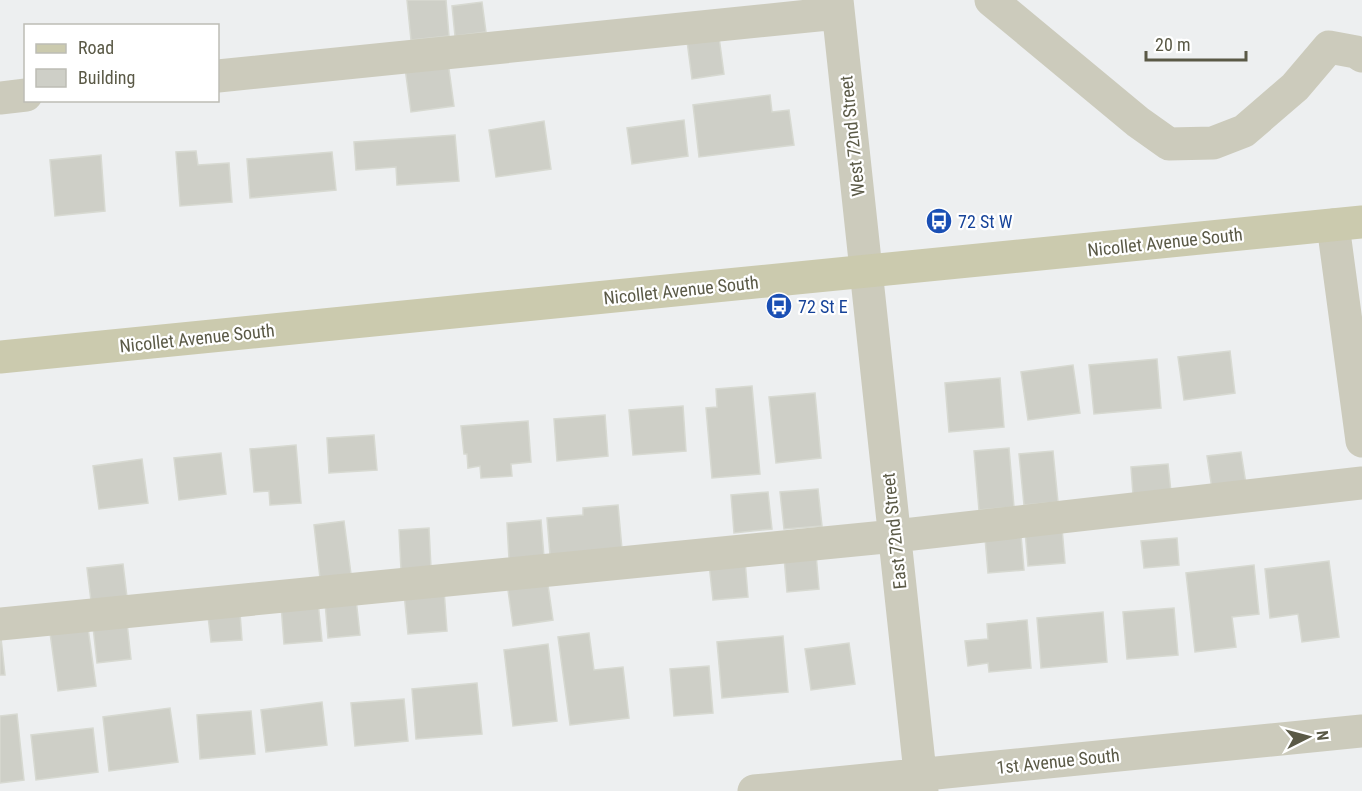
<svg xmlns="http://www.w3.org/2000/svg" width="1362" height="791" font-family="'Roboto Condensed',sans-serif">
  <style>
    .building { fill: #cecfc7; stroke: #d7d9d1; stroke-width: 1.5 }
    .lines { fill: none; stroke-linecap: round; stroke-linejoin: round }
    .minor { stroke: #cccbbc; stroke-width: 33 }
    .major { stroke: #cbcaae; stroke-width: 33 }
    .labels { text-anchor: middle; dominant-baseline: central; stroke-width: 4.5; stroke-linejoin: round; paint-order: stroke }
    .street-label { font-size: 18px; fill: #5a5946; stroke: #fff }
    .transit-label { font-size: 18px; fill: #164399; stroke: #fff; text-anchor: start }
  </style>
  <rect width="100%" height="100%" fill="#edeff0"/>
  <path class="building" d="M 407,0 L 446,0 L 449,36 L 411,40 Z
    M 482,2 L 486,32 L 455,36 L 452,6 Z
    M 719,37 L 724,74 L 692,79 L 687,41 Z
    M 448,62 L 454,106 L 411,112 L 405,68 Z
    M 770,95 L 772,112 L 789,110 L 794,145 L 699,157 L 693,105 Z
    M 684,120 L 688,156 L 632,164 L 627,128 Z
    M 544,121 L 551,169 L 496,177 L 489,130 Z
    M 455,135 L 459,181 L 397,185 L 396,167 L 356,170 L 354,142 Z
    M 196,151 L 198,165 L 229,163 L 232,202 L 180,206 L 176,152 Z
    M 332,152 L 336,190 L 250,198 L 247,159 Z
    M 101,155 L 105,211 L 55,216 L 50,160 Z
    M 1230,351 L 1235,393 L 1184,400 L 1178,357 Z
    M 1157,359 L 1161,408 L 1094,414 L 1089,365 Z
    M 1073,365 L 1080,413 L 1028,420 L 1021,372 Z
    M 1000,378 L 1004,427 L 949,432 L 945,383 Z
    M 752,386 L 760,474 L 712,478 L 706,408 L 717,407 L 716,389 Z
    M 815,393 L 821,458 L 776,463 L 769,397 Z
    M 683,406 L 686,451 L 633,455 L 629,410 Z
    M 605,415 L 608,456 L 557,461 L 554,419 Z
    M 528,421 L 531,462 L 511,464 L 512,476 L 481,478 L 480,466 L 468,468 L 467,454 L 464,454 L 461,426 Z
    M 374,435 L 377,470 L 329,473 L 327,438 Z
    M 296,445 L 301,503 L 270,505 L 269,491 L 254,492 L 250,449 Z
    M 1009,448 L 1014,507 L 979,510 L 974,451 Z
    M 1053,451 L 1058,502 L 1024,505 L 1019,454 Z
    M 1241,452 L 1246,484 L 1212,489 L 1207,456 Z
    M 221,453 L 226,494 L 179,500 L 174,458 Z
    M 142,459 L 148,503 L 99,509 L 93,466 Z
    M 1168,464 L 1171,492 L 1133,495 L 1131,467 Z
    M 818,489 L 822,526 L 784,529 L 780,492 Z
    M 768,492 L 772,529 L 734,533 L 731,495 Z
    M 618,505 L 622,549 L 550,555 L 547,518 L 583,515 L 583,508 Z
    M 541,520 L 544,557 L 509,559 L 507,523 Z
    M 344,521 L 351,574 L 320,578 L 314,525 Z
    M 429,528 L 431,568 L 401,570 L 399,530 Z
    M 1062,528 L 1065,563 L 1028,566 L 1025,531 Z
    M 1021,535 L 1024,570 L 988,573 L 985,538 Z
    M 1177,538 L 1179,565 L 1144,568 L 1141,541 Z
    M 816,554 L 819,589 L 787,592 L 784,557 Z
    M 745,560 L 748,597 L 713,600 L 709,564 Z
    M 1329,561 L 1339,637 L 1302,642 L 1298,614 L 1270,618 L 1265,569 Z
    M 123,564 L 127,597 L 91,601 L 87,568 Z
    M 1254,565 L 1259,614 L 1232,617 L 1236,647 L 1195,652 L 1186,573 Z
    M 547,578 L 553,620 L 513,626 L 507,583 Z
    M 444,590 L 447,631 L 408,634 L 404,593 Z
    M 356,599 L 360,635 L 328,638 L 325,602 Z
    M 318,602 L 322,641 L 284,644 L 281,605 Z
    M 1174,608 L 1178,655 L 1127,659 L 1123,612 Z
    M 1103,612 L 1107,662 L 1041,668 L 1037,618 Z
    M 240,613 L 242,640 L 211,642 L 208,616 Z
    M 1027,620 L 1031,668 L 989,672 L 988,663 L 968,666 L 965,641 L 988,639 L 987,624 Z
    M 127,623 L 131,659 L 97,663 L 93,627 Z
    M 88,628 L 96,686 L 58,691 L 50,633 Z
    M 589,633 L 594,670 L 623,667 L 629,718 L 570,725 L 558,637 Z
    M 783,636 L 788,692 L 722,698 L 717,642 Z
    M 1,638 L 5,675 L 0,675 L 0,639 Z
    M 849,643 L 855,684 L 811,690 L 805,649 Z
    M 548,644 L 557,721 L 513,726 L 504,650 Z
    M 709,666 L 713,713 L 674,716 L 670,669 Z
    M 477,683 L 482,734 L 416,739 L 412,689 Z
    M 404,699 L 408,741 L 355,746 L 351,703 Z
    M 322,702 L 327,745 L 266,752 L 261,710 Z
    M 170,708 L 178,762 L 109,771 L 103,717 Z
    M 251,711 L 255,754 L 200,759 L 197,715 Z
    M 17,714 L 24,780 L 0,783 L 0,716 Z
    M 93,728 L 98,772 L 36,780 L 31,735 Z"/>
  <g class="lines">
    <path class="minor" d="M 837,0 L 922,791
      M 991,0 L 1138,122 L 1169,144 L 1213,143 L 1244,131 L 1295,87 L 1329,47 L 1356,52 L 1362,56
      M 218,76 L 838,13
      M 0,98 L 26,95
      M 1333,225 L 1362,441
      M 0,624 L 895,536 L 1362,483
      M 754,791 L 1362,731"/>
    <path class="major" d="M 0,357 L 1362,222"/>
  </g>
  <defs>
    <symbol id="bus-disc" viewBox="-11 -11 22 22"><circle r="9.5" fill="#1a4fb4" stroke="#fff"/><path d="M-5-6H5V4H4V6H2V4H-2V6H-4V4H-5ZM-3.5-4V0h7V-4ZM-3.5 1.2v1.5H-2V1.2ZM2 1.2v1.5H3.5V1.2Z" fill="#fff"/></symbol>
  </defs>
  <g fill-rule="evenodd">
    <use href="#bus-disc" x="924" y="206" width="30" height="30"/>
    <use href="#bus-disc" x="764" y="291" width="30" height="30"/>
  </g>
  <g class="labels">
    <g class="street-label">
      <text transform="translate(852 136) rotate(-96)">West 72nd Street</text>
      <text transform="translate(1165 242) rotate(-6)">Nicollet Avenue South</text>
      <text transform="translate(681 290) rotate(-6)">Nicollet Avenue South</text>
      <text transform="translate(197 338) rotate(-6)">Nicollet Avenue South</text>
      <text transform="translate(894 531) rotate(-96)">East 72nd Street</text>
      <text transform="translate(1058 761) rotate(-6)">1st Avenue South</text>
    </g>
    <g class="transit-label">
      <text x="958" y="221">72 St W</text>
      <text x="798" y="306">72 St E</text>
    </g>
  </g>
  <rect x="24" y="24" width="195" height="78" fill="#ffffff" stroke="#bdbdb5" stroke-width="1.5"/>
  <rect x="36" y="44" width="30" height="9" fill="#cbcaae" stroke="#bdbdb5" stroke-width="1.5"/>
  <text x="78" y="54" font-size="18" fill="#5a5946">Road</text>
  <rect x="36" y="69" width="30" height="18" fill="#cecfc7" stroke="#bdbdb5" stroke-width="1.5"/>
  <text x="78" y="84" font-size="18" fill="#5a5946">Building</text>
  <g transform="translate(1308 737) rotate(84)" stroke="#ffffff" stroke-width="4.5" paint-order="stroke">
  <path d="M0-4.5L10 22L0 15L-10 22Z" fill="#5a5946"/>
  <text y="-9" font-size="16" font-weight="bold" text-anchor="middle" fill="#5a5946">N</text>
  </g>
  <path d="M1146 51v9h100v-9" fill="none" stroke="#5a5946" stroke-width="3"/>
  <text x="1155" y="51" font-size="18" fill="#5a5946" stroke="#ffffff" stroke-width="4.5" paint-order="stroke">20 m</text>
</svg>
